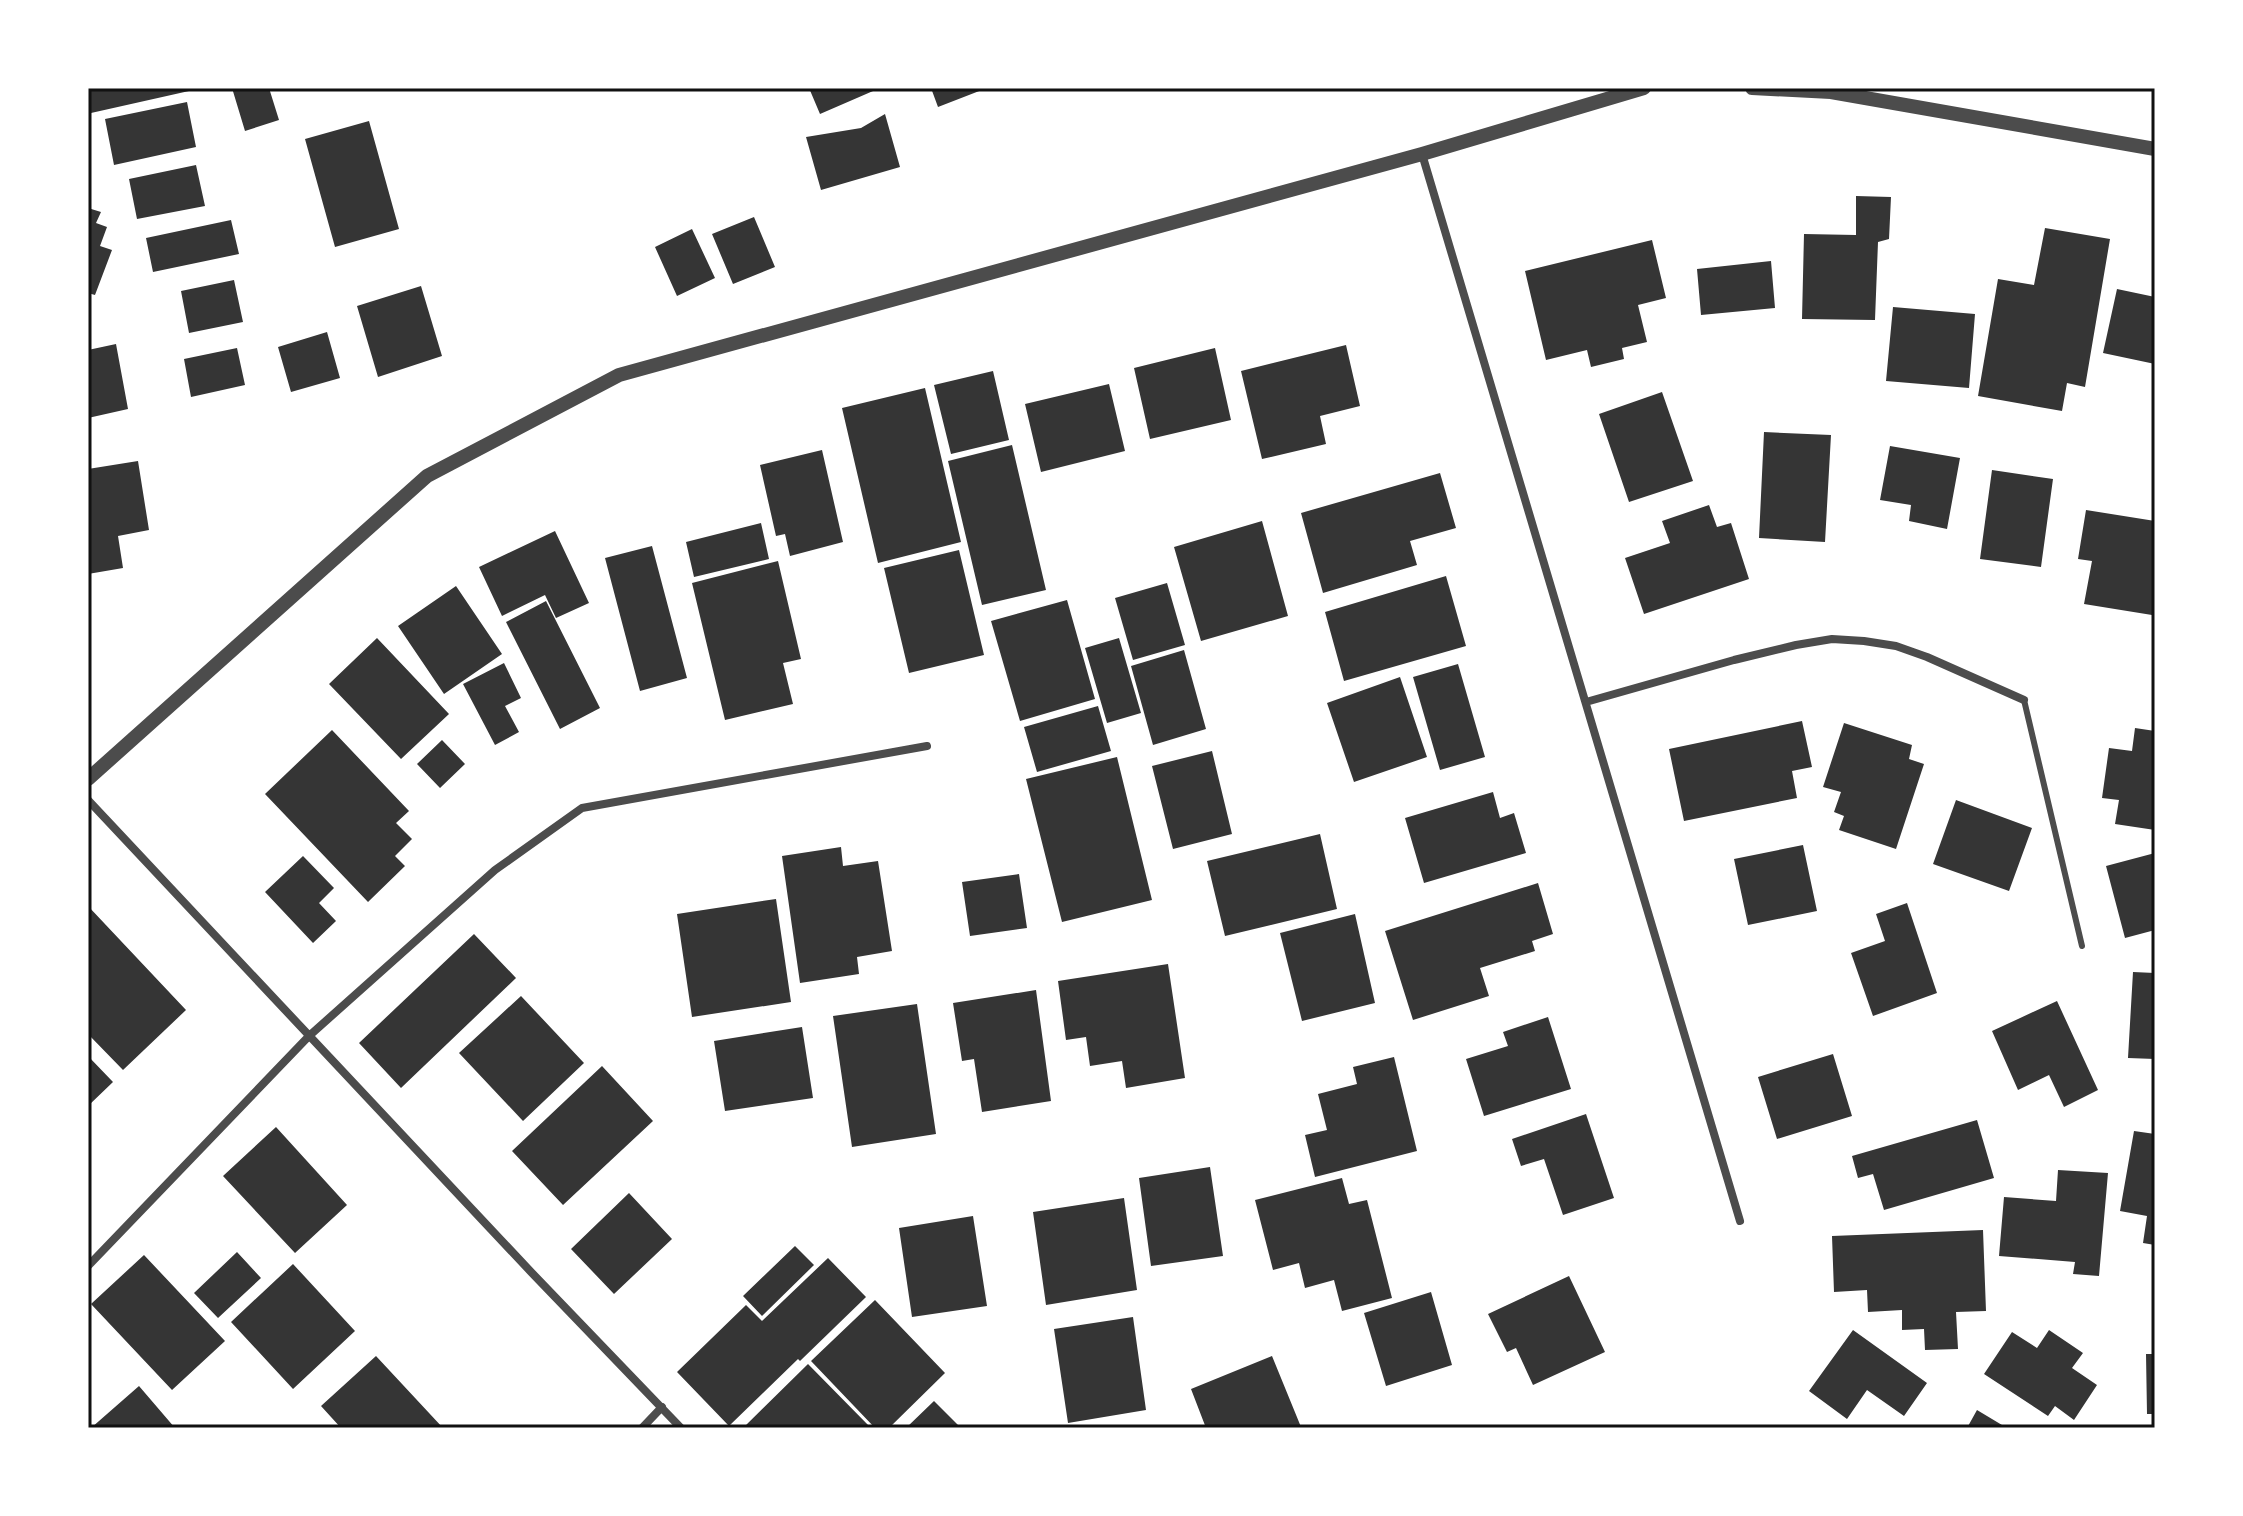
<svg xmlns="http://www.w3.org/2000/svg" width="2243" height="1516" font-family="'Archivo Narrow',sans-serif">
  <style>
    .building { fill: #353535 }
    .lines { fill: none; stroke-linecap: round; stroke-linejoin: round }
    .service { stroke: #4c4c4c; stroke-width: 6 }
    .minor { stroke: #4c4c4c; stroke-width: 8 }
    .tertiary { stroke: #4c4c4c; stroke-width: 14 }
    .neatline { fill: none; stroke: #111; stroke-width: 3 }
  </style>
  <rect width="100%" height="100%" fill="#fff"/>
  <path class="building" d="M 88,88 L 188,88 L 189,91 L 91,113 Z
    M 232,88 L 269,88 L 279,120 L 245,131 Z
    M 809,88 L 880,88 L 820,114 Z
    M 931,88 L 987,88 L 938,107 Z
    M 187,102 L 196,147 L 114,165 L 105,119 Z
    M 885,114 L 900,167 L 821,190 L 806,137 L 861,128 Z
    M 369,121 L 399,229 L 335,247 L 305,139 Z
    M 196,165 L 205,206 L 137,219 L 129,179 Z
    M 1856,196 L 1891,197 L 1889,239 L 1878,242 L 1875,320 L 1802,319 L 1804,234 L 1856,235 Z
    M 88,208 L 101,212 L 96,223 L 107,227 L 100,246 L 112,250 L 95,295 L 88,293 Z
    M 754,217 L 775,267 L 733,284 L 712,234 Z
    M 231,220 L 239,254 L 153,272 L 146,238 Z
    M 2045,228 L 2110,239 L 2085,387 L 2067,383 L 2062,411 L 1978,396 L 1998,279 L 2034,285 Z
    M 692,229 L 715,278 L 677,296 L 655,247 Z
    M 1652,240 L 1666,298 L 1638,305 L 1647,342 L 1622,348 L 1624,359 L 1591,367 L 1587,350 L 1546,360 L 1525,271 Z
    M 1771,261 L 1775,308 L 1701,315 L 1697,269 Z
    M 234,280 L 243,322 L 189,333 L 181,291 Z
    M 421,286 L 442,356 L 378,377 L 357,306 Z
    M 2117,289 L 2155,297 L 2155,364 L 2103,353 Z
    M 1893,307 L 1975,314 L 1969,388 L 1886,381 Z
    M 327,332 L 340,378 L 291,392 L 278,347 Z
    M 116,344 L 128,409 L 88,418 L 88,350 Z
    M 1346,345 L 1360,406 L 1320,416 L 1326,444 L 1262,459 L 1241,371 Z
    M 237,348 L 245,385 L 191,397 L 184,359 Z
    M 1215,348 L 1231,420 L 1150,439 L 1134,368 Z
    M 993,371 L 1009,440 L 951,454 L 934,385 Z
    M 1109,384 L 1125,451 L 1041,472 L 1025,404 Z
    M 925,388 L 961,542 L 878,563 L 842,408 Z
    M 1662,392 L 1693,481 L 1629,502 L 1599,414 Z
    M 1764,432 L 1831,435 L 1825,542 L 1759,538 Z
    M 1012,445 L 1046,590 L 982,605 L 948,461 Z
    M 1890,446 L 1960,458 L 1947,529 L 1909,521 L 1911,505 L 1880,500 Z
    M 822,450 L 843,542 L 790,556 L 785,534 L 776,536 L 760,465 Z
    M 138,461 L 149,530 L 118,536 L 123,568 L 88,574 L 88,469 Z
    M 1992,470 L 2053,479 L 2041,567 L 1980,559 Z
    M 1440,473 L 1456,528 L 1410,541 L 1417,565 L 1323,593 L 1301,513 Z
    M 1709,505 L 1717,527 L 1731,523 L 1749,579 L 1644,614 L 1625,558 L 1670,543 L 1662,521 Z
    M 2086,510 L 2155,521 L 2155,596 L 2152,615 L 2084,604 L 2092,561 L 2078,559 Z
    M 1262,521 L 1288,616 L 1201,641 L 1174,547 Z
    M 761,523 L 769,559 L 694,577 L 686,542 Z
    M 555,531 L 589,603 L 556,618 L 545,595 L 502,616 L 479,567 Z
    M 652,546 L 687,678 L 640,691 L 605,558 Z
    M 959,550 L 984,655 L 909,673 L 884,568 Z
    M 778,561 L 801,659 L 783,663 L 793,704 L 725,720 L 692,583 Z
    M 1446,576 L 1466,646 L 1344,681 L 1325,612 Z
    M 1167,583 L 1185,645 L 1133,660 L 1115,598 Z
    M 456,586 L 502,654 L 444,694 L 398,626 Z
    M 1067,600 L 1095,699 L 1020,721 L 991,621 Z
    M 546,601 L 600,708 L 560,729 L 506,622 Z
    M 377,638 L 449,714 L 401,759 L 329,684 Z
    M 1119,638 L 1141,713 L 1107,723 L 1085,648 Z
    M 1184,650 L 1206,729 L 1153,745 L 1131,666 Z
    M 504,663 L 521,698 L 505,706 L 519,732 L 495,745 L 463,684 Z
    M 1458,664 L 1485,757 L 1440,770 L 1413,677 Z
    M 1400,677 L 1427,757 L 1354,782 L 1327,703 Z
    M 1098,706 L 1111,751 L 1037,772 L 1024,727 Z
    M 1802,721 L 1812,767 L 1792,771 L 1797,798 L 1684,821 L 1669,749 Z
    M 1844,723 L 1912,745 L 1909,759 L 1924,764 L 1896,849 L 1839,830 L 1844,816 L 1834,812 L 1841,792 L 1823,787 Z
    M 2135,728 L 2155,731 L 2155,830 L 2115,824 L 2119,800 L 2102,798 L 2109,748 L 2132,751 Z
    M 332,730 L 409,811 L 396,823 L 412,839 L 395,856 L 405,866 L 368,902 L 265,794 Z
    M 442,740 L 465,764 L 440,788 L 417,764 Z
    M 1212,751 L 1232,834 L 1173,849 L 1152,766 Z
    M 1117,757 L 1152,900 L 1062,922 L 1026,779 Z
    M 1493,792 L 1500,818 L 1514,813 L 1526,853 L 1424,883 L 1405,818 Z
    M 1956,800 L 2032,828 L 2009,891 L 1933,864 Z
    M 1320,834 L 1337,909 L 1225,936 L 1207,861 Z
    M 1803,845 L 1817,911 L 1748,925 L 1734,859 Z
    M 841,847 L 843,866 L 878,861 L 892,951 L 857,957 L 859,974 L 800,983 L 782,856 Z
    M 2155,853 L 2155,930 L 2125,938 L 2106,866 Z
    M 303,856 L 334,888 L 319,903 L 336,921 L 313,943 L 265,892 Z
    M 1019,874 L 1027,928 L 970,936 L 962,882 Z
    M 1538,883 L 1553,934 L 1532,941 L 1535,951 L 1480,968 L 1489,996 L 1413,1020 L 1385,931 Z
    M 776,899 L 791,1002 L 692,1017 L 677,914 Z
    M 1907,903 L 1937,993 L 1873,1016 L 1851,953 L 1885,941 L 1876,914 Z
    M 88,906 L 186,1010 L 123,1070 L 88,1034 Z
    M 1355,914 L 1375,1003 L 1302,1021 L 1280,933 Z
    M 474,934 L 516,978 L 401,1088 L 359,1043 Z
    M 1168,964 L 1185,1078 L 1126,1088 L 1122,1061 L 1090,1066 L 1086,1037 L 1066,1040 L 1058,981 Z
    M 2133,972 L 2155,973 L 2155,1059 L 2128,1058 Z
    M 1036,990 L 1051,1101 L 982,1112 L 974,1059 L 962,1061 L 953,1003 Z
    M 521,996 L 584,1063 L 523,1121 L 459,1053 Z
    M 2057,1001 L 2098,1090 L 2064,1107 L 2049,1075 L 2018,1090 L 1992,1031 Z
    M 917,1004 L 936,1134 L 852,1147 L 833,1016 Z
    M 1548,1017 L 1571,1089 L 1484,1116 L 1466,1059 L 1508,1046 L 1503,1032 Z
    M 802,1027 L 813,1098 L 725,1111 L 714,1041 Z
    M 1833,1054 L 1852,1116 L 1777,1139 L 1758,1077 Z
    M 88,1056 L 113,1082 L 88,1106 Z
    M 1394,1057 L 1417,1151 L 1315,1177 L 1305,1135 L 1327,1130 L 1318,1094 L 1357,1084 L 1353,1067 Z
    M 602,1066 L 653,1121 L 563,1205 L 512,1151 Z
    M 1586,1114 L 1614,1198 L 1563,1215 L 1544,1159 L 1521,1166 L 1512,1139 Z
    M 1977,1120 L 1994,1178 L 1884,1210 L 1873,1174 L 1858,1178 L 1852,1156 Z
    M 276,1127 L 347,1205 L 295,1253 L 223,1176 Z
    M 2134,1131 L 2155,1134 L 2155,1245 L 2143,1243 L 2147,1216 L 2120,1211 Z
    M 1210,1167 L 1223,1256 L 1151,1266 L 1139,1178 Z
    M 2058,1170 L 2108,1173 L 2099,1276 L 2073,1274 L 2075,1262 L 1999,1256 L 2004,1197 L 2056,1201 Z
    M 1342,1178 L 1349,1204 L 1367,1200 L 1392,1298 L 1342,1311 L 1334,1280 L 1305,1288 L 1299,1263 L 1273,1270 L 1255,1200 Z
    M 629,1193 L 672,1239 L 614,1294 L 571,1249 Z
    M 1124,1198 L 1137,1290 L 1046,1305 L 1033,1212 Z
    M 973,1216 L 987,1306 L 912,1317 L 899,1228 Z
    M 1983,1230 L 1986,1311 L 1956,1312 L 1958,1349 L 1925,1350 L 1924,1329 L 1902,1330 L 1902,1310 L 1868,1312 L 1867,1290 L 1834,1292 L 1832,1236 Z
    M 795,1246 L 814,1265 L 762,1316 L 743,1296 Z
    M 237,1252 L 261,1278 L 218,1318 L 194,1293 Z
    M 144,1255 L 225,1341 L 172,1390 L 91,1304 Z
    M 828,1258 L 866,1297 L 800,1361 L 798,1359 L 729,1426 L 677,1372 L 746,1305 L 762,1321 Z
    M 293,1264 L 355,1331 L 293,1389 L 231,1322 Z
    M 1569,1276 L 1605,1352 L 1533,1385 L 1516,1348 L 1507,1352 L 1488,1314 Z
    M 1431,1292 L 1452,1365 L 1386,1386 L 1364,1313 Z
    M 875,1300 L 945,1373 L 889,1428 L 875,1428 L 811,1361 Z
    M 1133,1317 L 1146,1410 L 1068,1423 L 1054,1329 Z
    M 1853,1330 L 1927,1383 L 1904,1416 L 1867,1390 L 1847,1419 L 1809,1391 Z
    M 2049,1330 L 2083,1353 L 2072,1368 L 2097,1385 L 2074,1420 L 2055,1406 L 2048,1416 L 1984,1374 L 2012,1332 L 2037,1348 Z
    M 2146,1354 L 2155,1354 L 2155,1414 L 2147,1414 Z
    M 376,1356 L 443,1428 L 341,1428 L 321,1406 Z
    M 1272,1356 L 1301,1427 L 1206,1428 L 1191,1389 Z
    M 808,1364 L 871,1428 L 743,1428 Z
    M 139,1386 L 175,1428 L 91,1428 Z
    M 934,1401 L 961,1428 L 906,1428 Z
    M 1977,1410 L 2007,1428 L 1967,1428 Z"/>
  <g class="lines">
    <path class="service" d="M 2024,700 L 2082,946"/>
    <path class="minor" d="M 1422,154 L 1740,1221
      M 1586,702 L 1734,660 L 1796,645 L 1832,639 L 1864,641 L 1896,646 L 1927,657 L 2024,700
      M 88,800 L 532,1273 L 681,1428
      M 88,1266 L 309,1036 L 495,870 L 582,808 L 927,746
      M 642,1428 L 662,1407"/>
    <path class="tertiary" d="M 1752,88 L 1831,92 L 2155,149
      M 88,779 L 427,476 L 619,375 L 1422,154 L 1644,88"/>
  </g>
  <rect width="2243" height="1516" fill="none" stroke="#ffffff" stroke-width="180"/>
  <rect x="90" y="90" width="2063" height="1336" class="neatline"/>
</svg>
